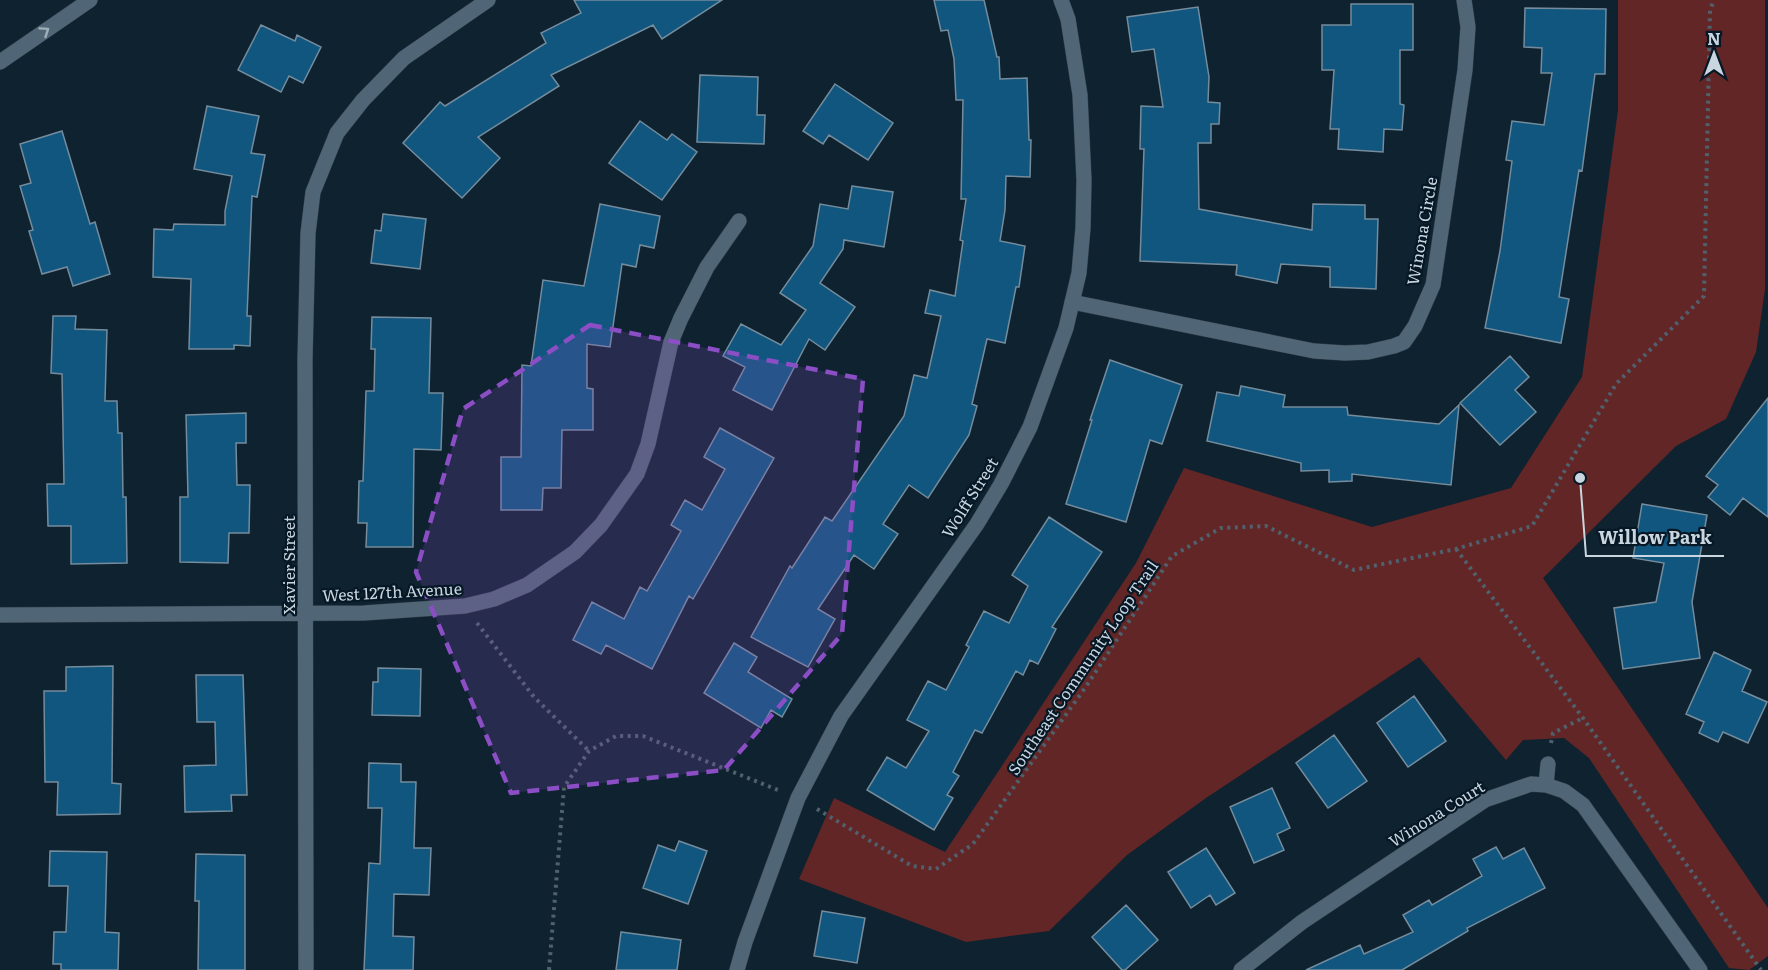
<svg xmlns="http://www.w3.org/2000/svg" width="1768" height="970" font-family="Literata,serif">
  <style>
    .green { fill: #632626 }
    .building { fill: #10567f; stroke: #758c9d; stroke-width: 1.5 }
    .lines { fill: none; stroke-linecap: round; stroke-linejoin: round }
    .street-casing { stroke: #303c47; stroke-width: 16 }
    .secondary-casing { stroke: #303c47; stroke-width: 16 }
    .path { stroke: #50616d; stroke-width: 4; stroke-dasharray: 3 4.5; stroke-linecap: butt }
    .street { stroke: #506676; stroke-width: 15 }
    .secondary { stroke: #506676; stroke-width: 15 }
    .oneway { stroke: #9fafba }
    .marked { fill: #8b4ec5; fill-opacity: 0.2; stroke: #8b4ec5; stroke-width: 4.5; stroke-dasharray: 12 8; stroke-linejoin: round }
    .labels { text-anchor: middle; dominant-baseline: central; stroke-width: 4.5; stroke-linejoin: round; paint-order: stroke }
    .street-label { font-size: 16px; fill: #cad6df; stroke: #061826 }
    .leader { fill: none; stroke: #cad6df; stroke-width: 2 }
    .callout-dot { fill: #cad6df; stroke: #061826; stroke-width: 2 }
    .callout-label { font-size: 18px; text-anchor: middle; font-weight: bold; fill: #cad6df; stroke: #061826; stroke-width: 4.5; stroke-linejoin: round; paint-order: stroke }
  </style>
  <rect width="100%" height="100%" fill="#0e2230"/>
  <path class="green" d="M 1618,0 L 1765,0 L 1765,289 L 1756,352 L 1726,419 L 1676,446 L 1543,578 L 1768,908 L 1768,956 L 1749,970 L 1729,968 L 1589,758 L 1564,738 L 1523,740 L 1506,760 L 1419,657 L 1206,798 L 1127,855 L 1049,931 L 966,942 L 799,879 L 834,798 L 945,852 L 1136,563 L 1184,468 L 1372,527 L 1511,488 L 1582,377 L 1618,110 Z"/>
  <path class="building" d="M 574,0 L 722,0 L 662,39 L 653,25 L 551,75 L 559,86 L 478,137 L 500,158 L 462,198 L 403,143 L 440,102 L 445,106 L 546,43 L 541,33 L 581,13 Z
    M 934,0 L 984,0 L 997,57 L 999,57 L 1000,79 L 1027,78 L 1029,140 L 1031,140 L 1030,177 L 1006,176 L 1005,210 L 1000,241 L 1025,246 L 1019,287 L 1016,287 L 1005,343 L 987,339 L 972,404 L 977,406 L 969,435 L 928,498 L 909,485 L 883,524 L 898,534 L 874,569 L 854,555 L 818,609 L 835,619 L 808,667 L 751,637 L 790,566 L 792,568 L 825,517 L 832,521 L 904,416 L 914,375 L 927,378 L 941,316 L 925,313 L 930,290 L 955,296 L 963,241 L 960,240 L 966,199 L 961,199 L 963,100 L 956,100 L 954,59 L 948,30 L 941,31 Z
    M 1351,4 L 1413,4 L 1413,50 L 1400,50 L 1400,104 L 1404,105 L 1402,130 L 1384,129 L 1383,152 L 1338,149 L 1339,129 L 1330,129 L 1334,70 L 1322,70 L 1322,25 L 1351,25 Z
    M 1198,7 L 1209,77 L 1208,102 L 1220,103 L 1219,124 L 1211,124 L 1211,143 L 1198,143 L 1199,209 L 1312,230 L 1313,204 L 1365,205 L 1365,219 L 1378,219 L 1376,289 L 1330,287 L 1330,267 L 1281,264 L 1277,283 L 1236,275 L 1237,265 L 1140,261 L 1144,149 L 1140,149 L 1141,106 L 1163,107 L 1154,49 L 1132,52 L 1127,17 Z
    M 1525,8 L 1606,9 L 1605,74 L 1595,74 L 1582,171 L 1579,170 L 1559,297 L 1569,299 L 1561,343 L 1485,328 L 1500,251 L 1512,161 L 1506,160 L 1512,121 L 1544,125 L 1552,73 L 1541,73 L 1542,48 L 1524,47 Z
    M 261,25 L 295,41 L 297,35 L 321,47 L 303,83 L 289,76 L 281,92 L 238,70 Z
    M 700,75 L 758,77 L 757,115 L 765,115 L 764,144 L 697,142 Z
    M 835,84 L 893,123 L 868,160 L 829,135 L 823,144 L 803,131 Z
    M 207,106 L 259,116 L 251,153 L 265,155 L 257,197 L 252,196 L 247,316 L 251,316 L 250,346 L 234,345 L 234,349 L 189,349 L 191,279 L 153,277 L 154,229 L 173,230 L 174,224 L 225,225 L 225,211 L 232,176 L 194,169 Z
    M 640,121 L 667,140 L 672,134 L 697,152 L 662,200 L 609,163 Z
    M 62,131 L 90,224 L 95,222 L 110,274 L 73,286 L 67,267 L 42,274 L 29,231 L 33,230 L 20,186 L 31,183 L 20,144 Z
    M 852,186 L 893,192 L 884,247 L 844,240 L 843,249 L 820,283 L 855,307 L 825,350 L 809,339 L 772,410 L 733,390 L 745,367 L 723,356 L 741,324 L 781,345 L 806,310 L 780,293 L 813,246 L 820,204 L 848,209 Z
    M 600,204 L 660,216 L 654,248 L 640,245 L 636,267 L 622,264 L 610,347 L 587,344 L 587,388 L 593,389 L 593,430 L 562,430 L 561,488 L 543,488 L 542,510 L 501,510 L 501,457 L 521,457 L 522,365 L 531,366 L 543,280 L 584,286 Z
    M 383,214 L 426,219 L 420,269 L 371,263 L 375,230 L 381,231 Z
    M 53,316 L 76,316 L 75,329 L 107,330 L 105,401 L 117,401 L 118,433 L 122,433 L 123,497 L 126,497 L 127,563 L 71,564 L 71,526 L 48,526 L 47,484 L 64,484 L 62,374 L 51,373 Z
    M 372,317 L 431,318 L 429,393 L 443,393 L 441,450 L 414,449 L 413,547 L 366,547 L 367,523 L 358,523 L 359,481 L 363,481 L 366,391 L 374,391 L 375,349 L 371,349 Z
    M 1510,356 L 1529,377 L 1515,390 L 1536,412 L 1500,445 L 1460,403 Z
    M 1110,360 L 1182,385 L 1162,444 L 1150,440 L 1126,522 L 1066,504 L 1092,420 L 1090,420 Z
    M 1241,386 L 1285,395 L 1283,407 L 1347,407 L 1348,415 L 1439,424 L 1459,405 L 1451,485 L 1352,474 L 1352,481 L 1329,482 L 1329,470 L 1301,471 L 1301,463 L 1207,441 L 1217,392 L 1239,396 Z
    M 1768,398 L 1768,517 L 1743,498 L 1730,515 L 1708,497 L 1718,485 L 1706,476 Z
    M 246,413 L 246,443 L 236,443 L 237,485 L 250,485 L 249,533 L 229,533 L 228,563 L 180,562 L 180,497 L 188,497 L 186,415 Z
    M 720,428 L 774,458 L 693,599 L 689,596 L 652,669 L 606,645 L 601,654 L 573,640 L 592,602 L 624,619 L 640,587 L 647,591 L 681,531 L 671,525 L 685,500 L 702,510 L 725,469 L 704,457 Z
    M 1642,504 L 1707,515 L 1692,602 L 1700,658 L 1623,669 L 1614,608 L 1656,602 L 1664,563 L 1633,558 Z
    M 1049,517 L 1102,552 L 1052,627 L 1056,629 L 1038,664 L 1030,660 L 1023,675 L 1016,671 L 982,733 L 975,730 L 953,772 L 959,776 L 947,795 L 953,798 L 934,830 L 867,790 L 887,757 L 906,768 L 929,731 L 907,720 L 928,681 L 946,690 L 969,647 L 966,645 L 984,611 L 1009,623 L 1028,586 L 1012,575 Z
    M 734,643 L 757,657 L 748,672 L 792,699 L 782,717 L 771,710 L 761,728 L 704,693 Z
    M 1714,652 L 1751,670 L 1742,691 L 1767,702 L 1748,743 L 1723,732 L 1718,742 L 1699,733 L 1704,722 L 1686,714 Z
    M 113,666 L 112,783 L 121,784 L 120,814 L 57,815 L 58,782 L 45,782 L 44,691 L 66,691 L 66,667 Z
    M 378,668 L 421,669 L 420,716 L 372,715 L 373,682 L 378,682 Z
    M 196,675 L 243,675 L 247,795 L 231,795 L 232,811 L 185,812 L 184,766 L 216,765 L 215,722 L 197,722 Z
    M 1414,696 L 1446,741 L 1408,767 L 1377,723 Z
    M 1334,735 L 1367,781 L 1328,808 L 1296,763 Z
    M 369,763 L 401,764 L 401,782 L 416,782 L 414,848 L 431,848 L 429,895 L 394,894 L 393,936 L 414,937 L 413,970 L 364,970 L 369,863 L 380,864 L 382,808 L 368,808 Z
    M 1272,788 L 1290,828 L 1277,834 L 1284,850 L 1254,863 L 1230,807 Z
    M 679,841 L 707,851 L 688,904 L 643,888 L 658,845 L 675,851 Z
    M 1496,847 L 1503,859 L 1524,848 L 1545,888 L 1467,928 L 1468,931 L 1402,970 L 1306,970 L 1360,945 L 1364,954 L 1413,932 L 1403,915 L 1429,900 L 1432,905 L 1482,876 L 1473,859 Z
    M 1206,848 L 1235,893 L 1216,905 L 1210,895 L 1191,908 L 1168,872 Z
    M 50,851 L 107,852 L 105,932 L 119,933 L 118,970 L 61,970 L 61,964 L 53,964 L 54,932 L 66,932 L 68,886 L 49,886 Z
    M 196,854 L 245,855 L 245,970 L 198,970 L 199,901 L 195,901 Z
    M 1126,905 L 1158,940 L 1125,970 L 1122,970 L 1092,937 Z
    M 822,911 L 865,918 L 857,963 L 814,956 Z
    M 621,932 L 681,940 L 677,970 L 616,970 Z"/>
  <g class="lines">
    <defs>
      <path id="street" d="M 1072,302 L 1314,351 L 1345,353 L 1368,352 L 1394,346 L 1404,342 L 1415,326 L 1433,285 L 1465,70 L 1468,27 L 1464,0
        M 0,615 L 364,613 L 465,606 L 494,599 L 527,585 L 575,552 L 601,525 L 637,474 L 648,444 L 671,342 L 681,318 L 707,267 L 739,221
        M 1546,785 L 1548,764
        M 306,970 L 305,359 L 308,233 L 313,192 L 337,133 L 363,100 L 404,58 L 488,0
        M 737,970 L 745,942 L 798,798 L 841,716 L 977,524 L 1001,484 L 1030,427 L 1066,328 L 1079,273 L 1083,228 L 1084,180 L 1080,95 L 1068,19 L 1061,0
        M 1241,970 L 1302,922 L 1485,800 L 1531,784 L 1546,785 L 1564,791 L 1583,805 L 1700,970"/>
      <path id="secondary" d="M 0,62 L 90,0"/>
    </defs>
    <use href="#street" class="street-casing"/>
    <use href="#secondary" class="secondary-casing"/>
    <path class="path" d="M 1456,549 L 1583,718 L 1761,970
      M 477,623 L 534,697 L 589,751
      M 1551,743 L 1553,733 L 1583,718
      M 817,809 L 912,866 L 936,869 L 973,844 L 1085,688 L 1172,556 L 1221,528 L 1266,526 L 1354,570 L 1456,549 L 1532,526 L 1616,384 L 1704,296 L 1710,10 L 1714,0
      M 549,970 L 564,787 L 589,751 L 616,736 L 643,736 L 778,790"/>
    <use href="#street" class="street"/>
    <use href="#secondary" class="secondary"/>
  </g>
  <defs><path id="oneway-chevron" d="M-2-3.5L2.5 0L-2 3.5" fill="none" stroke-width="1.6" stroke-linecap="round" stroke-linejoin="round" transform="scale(1.5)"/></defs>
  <use class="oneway" href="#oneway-chevron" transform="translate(45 31) rotate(-34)"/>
  <path class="marked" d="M 590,325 L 863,379 L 842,634 L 724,770 L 511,793 L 416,572 L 463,409 Z"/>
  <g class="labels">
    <g class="street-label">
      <text transform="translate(1421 231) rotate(-80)">Winona Circle</text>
      <text transform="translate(969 497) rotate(-58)">Wolff Street</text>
      <text transform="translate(288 565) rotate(-90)">Xavier Street</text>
      <text transform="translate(392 591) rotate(-3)">West 127th Avenue</text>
      <text transform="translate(1082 667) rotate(-56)">Southeast Community Loop Trail</text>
      <text transform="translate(1436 813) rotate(-32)">Winona Court</text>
    </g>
  </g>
  <path class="leader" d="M1580 478L1586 556H1724"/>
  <circle class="callout-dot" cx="1580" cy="478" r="6"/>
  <g class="callout-label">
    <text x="1655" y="544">Willow Park</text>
  </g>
  <g transform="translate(1714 54)" stroke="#061826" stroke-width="4.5" paint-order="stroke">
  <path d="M0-4.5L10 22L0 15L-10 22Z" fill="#cad6df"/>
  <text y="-9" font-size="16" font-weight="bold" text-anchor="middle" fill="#cad6df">N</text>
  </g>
</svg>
